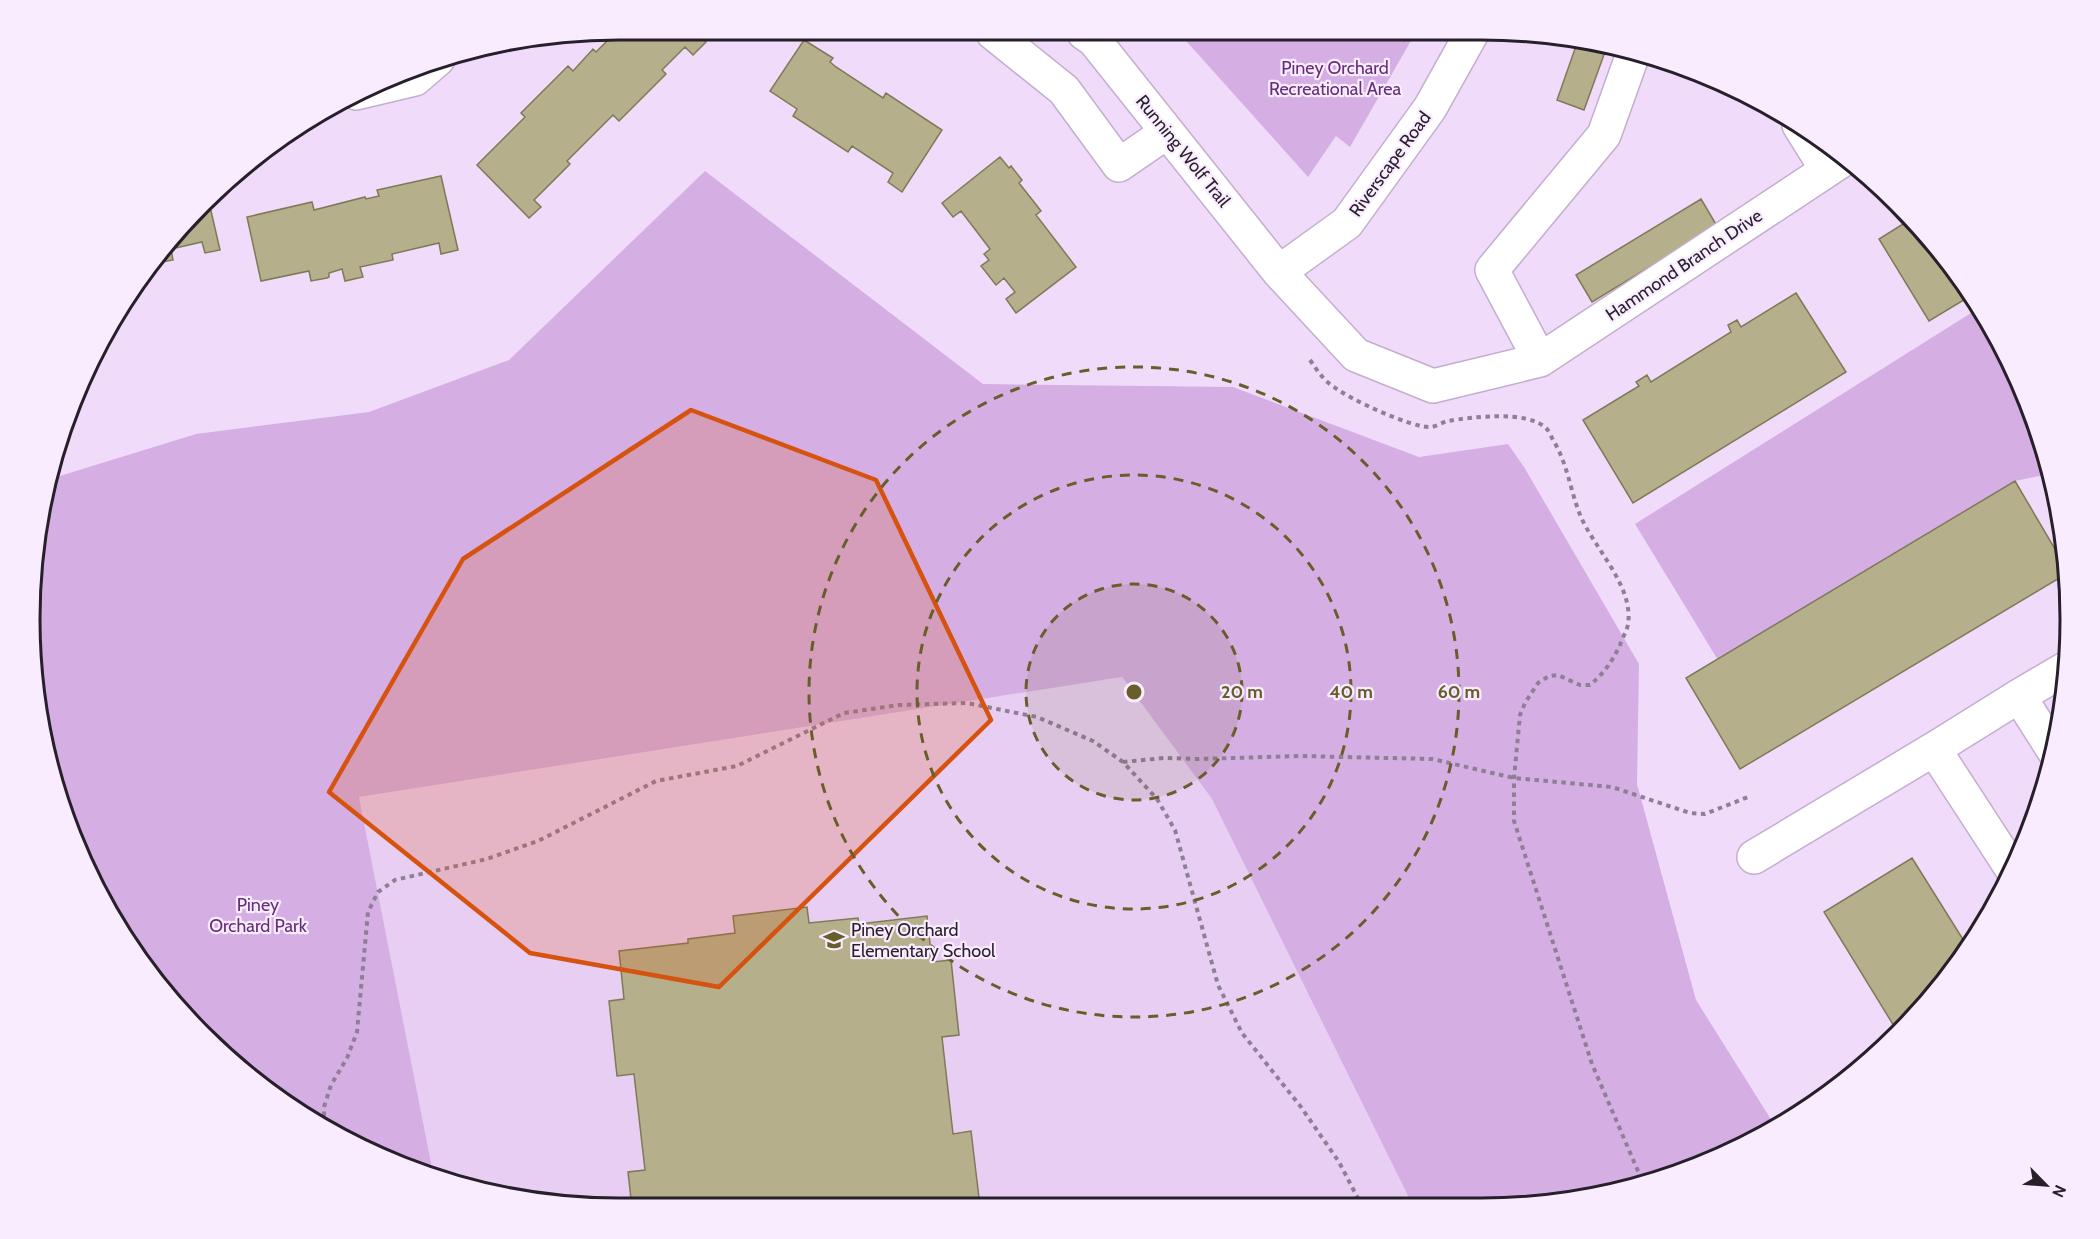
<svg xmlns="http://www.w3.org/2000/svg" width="2100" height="1239" font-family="Cabin,sans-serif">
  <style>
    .built { fill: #e9cef4 }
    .green { fill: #d5afe4 }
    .building { fill: #b6af8c; stroke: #7f7958; stroke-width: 1.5 }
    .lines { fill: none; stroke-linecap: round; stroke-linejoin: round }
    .minor-casing { stroke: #c4aecd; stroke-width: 36 }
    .path { stroke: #8e7f94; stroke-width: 4; stroke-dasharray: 4.5 4.5; stroke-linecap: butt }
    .minor { stroke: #fff; stroke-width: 33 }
    .marked { fill: #d5530f; fill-opacity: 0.2; stroke: #d5530f; stroke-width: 4.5; stroke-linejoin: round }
    .ring { fill: none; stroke: #675e2a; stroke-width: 3; stroke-dasharray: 10 8 }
    .labels { text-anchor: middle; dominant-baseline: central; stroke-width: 4.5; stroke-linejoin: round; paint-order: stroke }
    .park-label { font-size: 18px; fill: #662d79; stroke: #f9ecff }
    .street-label { font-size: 18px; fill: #271f2a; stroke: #f9ecff }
    .poi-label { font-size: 18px; fill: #271f2a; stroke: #f9ecff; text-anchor: start }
    .rim { fill: none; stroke: #271f2a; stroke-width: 3 }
    .centre { fill: #675e2a; stroke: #f9ecff; stroke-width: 3 }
    .ring-label { font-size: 18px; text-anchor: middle; font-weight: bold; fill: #675e2a; stroke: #f9ecff; stroke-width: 4.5; stroke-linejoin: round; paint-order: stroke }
  </style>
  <rect width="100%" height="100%" fill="#f1dbfa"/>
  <path class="built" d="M 1122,677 L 1212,799 L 1414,1208 L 581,1208 L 434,1178 L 359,797 Z"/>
  <path class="green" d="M 1416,32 L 1350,147 L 1336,136 L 1308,177 L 1179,33 Z
    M 705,171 L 983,384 L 1233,387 L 1419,457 L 1508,444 L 1524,467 L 1639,664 L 1637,784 L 1696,1000 L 1777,1129 L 1633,1189 L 1519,1208 L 1414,1208 L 1212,799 L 1122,677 L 359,797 L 434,1178 L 292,1109 L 203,1037 L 152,978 L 109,914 L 61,809 L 41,734 L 30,620 L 35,542 L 50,479 L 196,434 L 369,412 L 509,360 Z
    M 1979,308 L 2025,394 L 2049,474 L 2015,481 L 1721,665 L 1635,524 Z"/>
  <path class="building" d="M 698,34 L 706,42 L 693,55 L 685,47 L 662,70 L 666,74 L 619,121 L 613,115 L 567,161 L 570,164 L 534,200 L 541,207 L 529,218 L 477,165 L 525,117 L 521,113 L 568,66 L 573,71 L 593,49 L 596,52 L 613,35 Z
    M 804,40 L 833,58 L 830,62 L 836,67 L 883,98 L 886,93 L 942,130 L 902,192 L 888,182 L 893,173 L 852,146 L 848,152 L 793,116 L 797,109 L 770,91 Z
    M 1577,43 L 1606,49 L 1584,110 L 1557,100 Z
    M 1000,157 L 1009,168 L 1011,166 L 1022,180 L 1019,183 L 1041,211 L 1036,215 L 1076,267 L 1016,313 L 1006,299 L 1015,292 L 1004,278 L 996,285 L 981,266 L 989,260 L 984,254 L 990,249 L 961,211 L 953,217 L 942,203 Z
    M 441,176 L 458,250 L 441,254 L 439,243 L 392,254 L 393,260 L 360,267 L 363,277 L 345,281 L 342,269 L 329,273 L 329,277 L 327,278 L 311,281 L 309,271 L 261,281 L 247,217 L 312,202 L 314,210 L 365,197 L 366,199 L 379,196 L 377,190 Z
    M 208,198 L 220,250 L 205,253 L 202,242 L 171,249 L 173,260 L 157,263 L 156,259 Z
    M 1701,199 L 1717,226 L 1592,302 L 1576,275 Z
    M 1911,219 L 1972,295 L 1929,321 L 1879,239 Z
    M 1796,293 L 1846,372 L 1633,503 L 1583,420 L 1639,386 L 1636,382 L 1647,375 L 1651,382 L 1731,332 L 1728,325 L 1737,320 L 1741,327 Z
    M 2015,481 L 2065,566 L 2066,574 L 1740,769 L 1686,678 Z
    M 1912,858 L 1969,949 L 1897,1031 L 1824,912 Z
    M 807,907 L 809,923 L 858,918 L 859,924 L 927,916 L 932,962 L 951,960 L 959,1035 L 942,1037 L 953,1134 L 971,1131 L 980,1206 L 963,1208 L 632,1208 L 628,1172 L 645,1170 L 634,1074 L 617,1076 L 609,1001 L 624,999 L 619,951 L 688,943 L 688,939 L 735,933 L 733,916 Z"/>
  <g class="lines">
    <defs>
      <path id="minor" d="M 993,33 L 1064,90 L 1119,165 L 1167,132
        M 1084,33 L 1094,40 L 1279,272 L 1356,355 L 1433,386 L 1540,360 L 1844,159
        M 356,93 L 415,79 L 438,59
        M 1799,125 L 1827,170
        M 1279,272 L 1347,223 L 1430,108 L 1473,31
        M 1540,360 L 1492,270 L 1604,135 L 1633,54
        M 1934,749 L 2019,696
        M 2054,751 L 2019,696 L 2065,669
        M 1754,857 L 1934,749 L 2012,869"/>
    </defs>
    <use href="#minor" class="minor-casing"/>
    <path class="path" d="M 1310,360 C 1317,370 1323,380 1334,387 C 1349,399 1412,428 1430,427 C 1436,427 1442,422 1448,421 C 1472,417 1527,410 1546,428 C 1549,431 1551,436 1553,440 C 1568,464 1570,491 1581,517 C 1595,549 1634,587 1628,624 C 1627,631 1622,638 1620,645 C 1612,662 1604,673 1590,685 L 1580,685 L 1558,675 L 1549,676 L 1538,683 L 1525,703 L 1520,715 L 1514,778 L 1514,821 L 1592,1064 L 1644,1185
      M 1123,762 L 1164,758 L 1199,759 L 1300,756 L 1432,759 L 1514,778 L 1612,787 L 1690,813 L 1705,814 L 1748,797
      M 324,1125 L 324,1107 L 331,1085 L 347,1058 L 357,1032 L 368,912 L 378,892 L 395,880 L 487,859 L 538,841 L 656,781 L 737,766 L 844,713 L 899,705 L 967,703 L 1037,717 L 1093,741 L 1123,762 L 1157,799 L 1175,830 L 1218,985 L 1242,1033 L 1301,1107 L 1339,1162 L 1363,1208"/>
    <use href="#minor" class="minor"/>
  </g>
  <path class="marked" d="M 691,410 L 876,480 L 991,720 L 719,987 L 530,953 L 329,792 L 463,559 Z"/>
  <circle cx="1134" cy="692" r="108" fill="#675e2a" fill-opacity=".12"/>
  <g class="ring">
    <circle cx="1134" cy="692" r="108"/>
    <circle cx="1134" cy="692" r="217"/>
    <circle cx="1134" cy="692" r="325"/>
  </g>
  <defs>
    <symbol id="school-bare" viewBox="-9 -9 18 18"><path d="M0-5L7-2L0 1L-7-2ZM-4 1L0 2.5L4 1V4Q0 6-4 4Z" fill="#675e2a" stroke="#f9ecff" stroke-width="2.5" paint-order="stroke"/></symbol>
  </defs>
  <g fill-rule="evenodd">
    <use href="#school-bare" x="819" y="925" width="30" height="30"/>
  </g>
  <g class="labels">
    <g class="park-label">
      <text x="1335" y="68">Piney Orchard<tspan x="1335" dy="21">Recreational Area</tspan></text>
      <text x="258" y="905">Piney<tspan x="258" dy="21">Orchard Park</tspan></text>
    </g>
    <g class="street-label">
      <text transform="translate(1183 151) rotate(51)">Running Wolf Trail</text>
      <text transform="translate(1390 164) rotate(-54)">Riverscape Road</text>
      <text transform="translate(1684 265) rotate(-34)">Hammond Branch Drive</text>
    </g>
    <g class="poi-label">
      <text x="851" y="930">Piney Orchard<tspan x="851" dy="21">Elementary School</tspan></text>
    </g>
  </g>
  <path d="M0 0H2100V1239H0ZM619 40H1481A579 579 0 0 1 2060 619V619A579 579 0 0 1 1481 1198H619A579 579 0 0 1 40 619V619A579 579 0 0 1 619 40Z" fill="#f9ecff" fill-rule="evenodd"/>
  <path class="rim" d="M619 40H1481A579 579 0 0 1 2060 619V619A579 579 0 0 1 1481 1198H619A579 579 0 0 1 40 619V619A579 579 0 0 1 619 40Z"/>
  <circle cx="1134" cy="692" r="9" class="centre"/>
  <g class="ring-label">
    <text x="1242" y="698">20 m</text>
    <text x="1351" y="698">40 m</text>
    <text x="1459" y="698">60 m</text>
  </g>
  <g transform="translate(2046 1185) rotate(115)" stroke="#f9ecff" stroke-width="4.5" paint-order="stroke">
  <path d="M0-4.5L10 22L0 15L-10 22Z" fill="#271f2a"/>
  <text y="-9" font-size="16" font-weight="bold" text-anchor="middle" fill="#271f2a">N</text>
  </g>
</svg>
